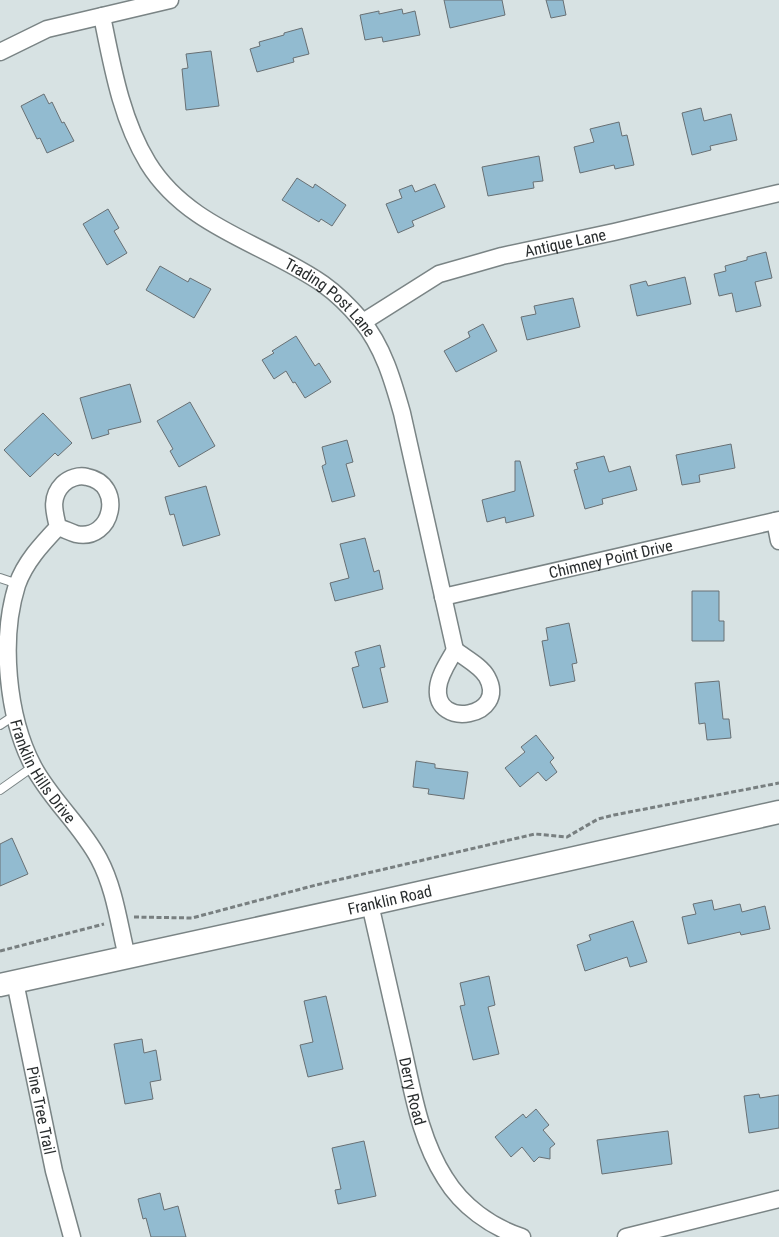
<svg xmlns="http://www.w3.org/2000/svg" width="779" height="1237" font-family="'Roboto Condensed',sans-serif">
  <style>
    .building { fill: #92bbd0; stroke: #687074 }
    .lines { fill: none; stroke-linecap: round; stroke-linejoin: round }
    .lane-casing { stroke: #7a8485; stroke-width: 10 }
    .street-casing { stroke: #7a8485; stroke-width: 19 }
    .secondary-casing { stroke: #7a8485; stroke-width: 25 }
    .path { stroke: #787f80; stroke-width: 3; stroke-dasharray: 5 2.5; stroke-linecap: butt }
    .lane { stroke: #fff; stroke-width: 8 }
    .street { stroke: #fff; stroke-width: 16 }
    .secondary { stroke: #fff; stroke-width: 22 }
    .labels { text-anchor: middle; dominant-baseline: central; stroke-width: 4; stroke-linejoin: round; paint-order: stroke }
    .street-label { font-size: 16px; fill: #292d2e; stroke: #e5eff1 }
  </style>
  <rect width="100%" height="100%" fill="#d7e2e3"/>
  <path class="building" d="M 444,0 L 502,0 L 505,15 L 450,28 Z
    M 546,0 L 563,0 L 566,15 L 551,18 Z
    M 402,9 L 403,14 L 415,11 L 420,35 L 383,42 L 382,37 L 365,40 L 360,15 L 379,11 L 379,14 Z
    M 302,28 L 309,54 L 293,58 L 294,62 L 257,72 L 250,49 L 260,46 L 259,42 L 284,35 L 284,33 Z
    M 211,51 L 219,106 L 186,110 L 182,69 L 188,68 L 186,54 Z
    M 44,94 L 49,104 L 52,102 L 62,123 L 64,122 L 74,141 L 47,153 L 40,138 L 37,139 L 21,106 Z
    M 701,108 L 704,121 L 731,114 L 737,140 L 710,146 L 711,150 L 692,155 L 682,113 Z
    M 619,122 L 622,136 L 627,135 L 634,165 L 615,169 L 614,165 L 580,173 L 574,147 L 594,142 L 590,129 Z
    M 539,156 L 543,181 L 533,182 L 534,188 L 488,196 L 482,167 Z
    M 297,178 L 313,188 L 315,184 L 346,205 L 332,226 L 321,219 L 319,222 L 282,200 Z
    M 435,184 L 445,207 L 412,221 L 414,226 L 398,233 L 386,204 L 402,198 L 399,190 L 412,185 L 415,192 Z
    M 108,209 L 119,228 L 114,231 L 127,253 L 107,265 L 83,224 Z
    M 766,252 L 772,278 L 755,282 L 761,306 L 736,312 L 732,293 L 719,296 L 714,274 L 726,271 L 725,266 L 747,260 L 747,257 Z
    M 160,266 L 188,282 L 190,278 L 211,289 L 194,318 L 146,290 Z
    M 685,277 L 691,304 L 637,316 L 630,285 L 646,281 L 648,286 Z
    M 573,298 L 580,327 L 527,340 L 521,317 L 536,314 L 534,306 Z
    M 483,324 L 497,351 L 456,372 L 444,351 L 470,337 L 468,332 Z
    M 296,336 L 315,366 L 319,363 L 331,382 L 305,398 L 295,382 L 293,383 L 286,371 L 274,379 L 262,360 L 274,353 L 272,351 Z
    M 130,384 L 141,422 L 108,430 L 109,434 L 92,439 L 80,398 Z
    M 190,402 L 215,446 L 179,467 L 170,451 L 173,449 L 157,421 Z
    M 43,413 L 72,443 L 58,456 L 55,453 L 30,477 L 4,450 Z
    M 347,440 L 353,462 L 346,464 L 355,496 L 332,502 L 322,466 L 326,464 L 322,447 Z
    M 731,444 L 735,468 L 699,475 L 700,482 L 682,485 L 676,455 Z
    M 604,456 L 609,472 L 630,466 L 637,490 L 602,499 L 603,504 L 585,509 L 574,470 L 578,469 L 576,463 Z
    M 515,461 L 520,461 L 534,516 L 506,523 L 505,517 L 487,522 L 482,500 L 515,491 Z
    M 206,486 L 220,535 L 183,546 L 174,514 L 170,515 L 165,497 Z
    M 365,538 L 374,572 L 379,570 L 383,589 L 335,601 L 330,583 L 349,578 L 340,544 Z
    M 692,591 L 719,591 L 719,621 L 724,621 L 724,641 L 692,641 Z
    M 569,623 L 577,663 L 572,664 L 575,681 L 550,686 L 542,641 L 548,640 L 546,628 Z
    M 380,645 L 385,667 L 380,668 L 388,702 L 363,708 L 352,668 L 359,666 L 355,652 Z
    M 719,681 L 723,719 L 729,719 L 731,738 L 707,740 L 705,723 L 699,724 L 695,683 Z
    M 536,735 L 554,758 L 550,762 L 557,772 L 546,781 L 538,772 L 520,787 L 505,768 L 525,752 L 521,747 Z
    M 416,761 L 435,764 L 435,768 L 468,772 L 464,799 L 428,794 L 429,789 L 413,787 Z
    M 12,838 L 28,874 L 0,886 L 0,844 Z
    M 712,900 L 714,910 L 740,904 L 742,912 L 765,906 L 770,929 L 741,935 L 740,932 L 688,944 L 682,917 L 696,914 L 693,904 Z
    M 633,921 L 647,962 L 630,967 L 627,957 L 585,971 L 577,945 L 591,940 L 589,935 Z
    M 489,976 L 495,1005 L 488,1007 L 499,1054 L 473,1060 L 460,1006 L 465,1005 L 460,983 Z
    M 326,996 L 343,1069 L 308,1077 L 300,1045 L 313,1042 L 304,1001 Z
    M 142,1039 L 144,1053 L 156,1050 L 161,1080 L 150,1082 L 153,1099 L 125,1104 L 114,1044 Z
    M 759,1094 L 760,1098 L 779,1095 L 779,1128 L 749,1133 L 744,1096 Z
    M 536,1109 L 549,1125 L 543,1130 L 555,1144 L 550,1148 L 550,1159 L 539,1157 L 534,1162 L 522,1147 L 511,1157 L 495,1137 L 523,1114 L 526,1118 Z
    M 668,1131 L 672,1164 L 602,1174 L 597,1140 Z
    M 364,1141 L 376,1196 L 338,1204 L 335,1190 L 341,1189 L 332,1148 Z
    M 160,1193 L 164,1210 L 178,1206 L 186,1237 L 151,1237 L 146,1218 L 143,1219 L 138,1199 Z"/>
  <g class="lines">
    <defs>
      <path id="lane" d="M 0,578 L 18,584
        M 0,725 L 15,715
        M 0,790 L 34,766"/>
      <g id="street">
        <path id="s1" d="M 102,16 C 112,65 121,119 148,163 C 188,228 264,243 323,284 C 337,294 350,307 361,320 C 383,346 393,381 402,413 L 455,650"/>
        <path d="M 0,52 L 47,29 L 170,0"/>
        <path id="s2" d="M 363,322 L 439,274 L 502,256 L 614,232 L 779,193"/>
        <path d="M 775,521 L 779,541"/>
        <path id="s3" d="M 58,527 C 54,511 50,497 63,484 C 69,478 79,475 87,477 C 125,484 113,542 76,534 C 70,532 64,529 58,527 C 42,544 25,562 17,585 C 0,639 7,716 33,766 C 51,800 81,825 99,859 C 115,889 119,925 127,957"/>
        <path id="s4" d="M 443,597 L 779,520"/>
        <path d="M 455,650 C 465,658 481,666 487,677 C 509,717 434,730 438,688 C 439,675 449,661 455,650 Z"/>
        <path id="s5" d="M 370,904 C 381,952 392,1001 403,1049 C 413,1093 420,1139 445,1178 C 462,1206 491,1227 522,1237"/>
        <path id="s6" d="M 15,982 L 54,1171 L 72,1237"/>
        <path d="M 626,1237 L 779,1199"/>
      </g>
      <g id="secondary">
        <path id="s7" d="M 0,985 L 370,904 L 779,812"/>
      </g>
    </defs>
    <use href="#lane" class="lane-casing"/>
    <use href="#street" class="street-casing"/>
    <use href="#secondary" class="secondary-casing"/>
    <path class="path" d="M 134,917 L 192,918 L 316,885 L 535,834 L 567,837 L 598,819 L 614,815 L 779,783
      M 0,951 L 104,924"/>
    <use href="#lane" class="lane"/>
    <use href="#street" class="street"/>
    <use href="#secondary" class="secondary"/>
  </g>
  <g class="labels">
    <g class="street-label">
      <text stroke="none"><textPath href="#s2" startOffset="220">Antique Lane</textPath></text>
      <text stroke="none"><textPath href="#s1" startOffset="384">Trading Post Lane</textPath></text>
      <text stroke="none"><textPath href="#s4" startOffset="172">Chimney Point Drive</textPath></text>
      <text stroke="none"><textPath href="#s3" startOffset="449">Franklin Hills Drive</textPath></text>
      <text stroke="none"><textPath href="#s7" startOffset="399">Franklin Road</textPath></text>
      <text stroke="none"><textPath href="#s5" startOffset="192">Derry Road</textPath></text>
      <text stroke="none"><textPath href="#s6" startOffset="131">Pine Tree Trail</textPath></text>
    </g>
  </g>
</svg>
